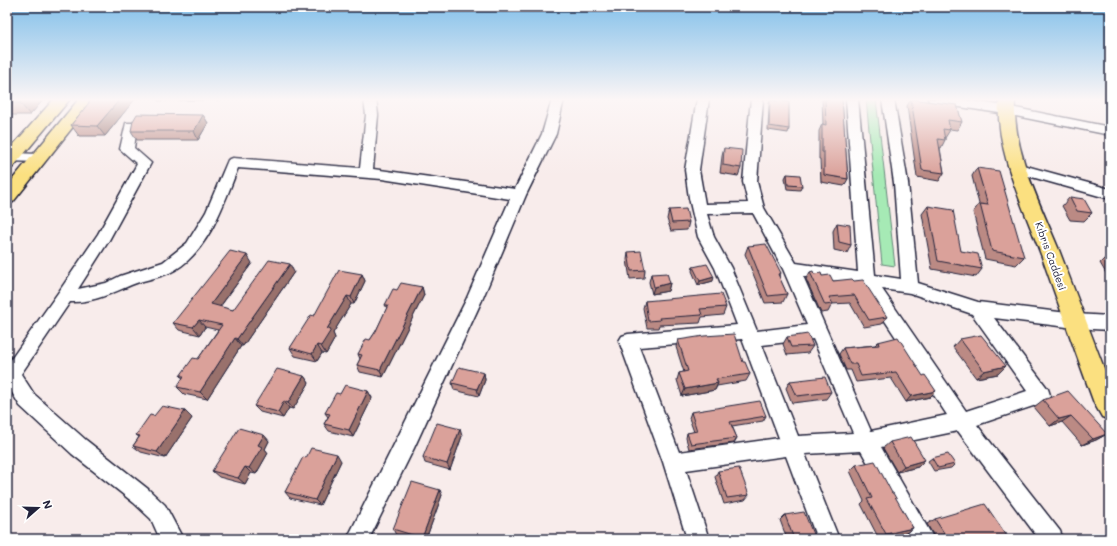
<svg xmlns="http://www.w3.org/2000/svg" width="1117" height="546" font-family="Mali,sans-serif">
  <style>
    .green { fill: #a6eab5; stroke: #648678 }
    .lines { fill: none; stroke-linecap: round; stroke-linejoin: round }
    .minor-casing { stroke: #22223b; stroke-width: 3 }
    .major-casing { stroke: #22223b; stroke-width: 3 }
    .minor { fill: #fff; fill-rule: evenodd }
    .major { fill: #fbe080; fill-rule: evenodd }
    .wall { fill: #bb8a84; stroke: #22223b }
    .shaded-wall { fill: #99716c; stroke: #22223b }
    .building { fill: #daa19a; stroke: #22223b }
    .labels { text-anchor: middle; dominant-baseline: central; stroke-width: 4; stroke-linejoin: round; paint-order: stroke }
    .street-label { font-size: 10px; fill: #22223b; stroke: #fff }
  </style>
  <rect width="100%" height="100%" fill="#f8eceb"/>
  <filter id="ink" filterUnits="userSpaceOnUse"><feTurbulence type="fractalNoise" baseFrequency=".025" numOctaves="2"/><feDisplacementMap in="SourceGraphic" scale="8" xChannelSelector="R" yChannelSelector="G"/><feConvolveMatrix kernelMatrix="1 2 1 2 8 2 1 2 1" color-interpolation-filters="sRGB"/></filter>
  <g filter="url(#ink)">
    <path class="green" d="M 866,99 L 876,99 L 895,266 L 882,264 Z"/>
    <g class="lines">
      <defs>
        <path id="minor" d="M 364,99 L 376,99 L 378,115 L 373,169 L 515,189 L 542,134 L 552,99 L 564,99 L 556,134 L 526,195 L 482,300 L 414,448 L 369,539 L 347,539 L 466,300 L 510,199 L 382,179 L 238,168 C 224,203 209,250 175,270 C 162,278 145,279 131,285 C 112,293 92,303 70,302 L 21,374 L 34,394 L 86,440 L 148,489 L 165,505 L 183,539 L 160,539 L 151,519 L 134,503 L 72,454 L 20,406 L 7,384 L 7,365 L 60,290 L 98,234 L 137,164 L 120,149 L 126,123 L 136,123 L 137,126 L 134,148 L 151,163 L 108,242 L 78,289 L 106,283 L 120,276 L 163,262 L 187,243 L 206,212 L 228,160 L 233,158 L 360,168 L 366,115 Z
          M 697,99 L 709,99 L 699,170 L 705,204 L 748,203 L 743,182 L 751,99 L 763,99 L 757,182 L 764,208 L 796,263 L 858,272 L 846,99 L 858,99 L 875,275 L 901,279 L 894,183 L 882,99 L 894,99 L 908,183 L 918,283 L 978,302 L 1075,314 L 1110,316 L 1110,330 L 1075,328 L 994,318 L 1048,389 L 1050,395 L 1048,401 L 977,425 L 1060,531 L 1063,539 L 1039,539 L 958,431 L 881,447 L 934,539 L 911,539 L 861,451 L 805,454 L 839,539 L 817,539 L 786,456 L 686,470 L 709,539 L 687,539 L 663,462 L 619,341 L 622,336 L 628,334 L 737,325 L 715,268 L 698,237 L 689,198 L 685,170 ZM 753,213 L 783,269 L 807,325 L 757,331 L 731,268 L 714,237 L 707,214 ZM 803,276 L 862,286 L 947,415 L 871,431 ZM 882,289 L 910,293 L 972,314 L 1027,391 L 966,411 ZM 742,339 L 779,438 L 679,452 L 639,347 ZM 813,339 L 853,433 L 798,436 L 762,345 Z
          M 928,99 L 957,99 L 1006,106 L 1110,127 L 1110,135 L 1006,114 L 934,103 L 930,102 Z
          M 7,153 L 40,154 L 45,155 L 47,158 L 45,161 L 40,162 L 7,161 Z
          M 1019,164 L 1110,189 L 1110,199 L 1014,172 L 1012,169 L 1014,166 Z"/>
        <path id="major" d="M 54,99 L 70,99 L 13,167 L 7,169 L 7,152 Z
          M 79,99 L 95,99 L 13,202 L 7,204 L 7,186 Z
          M 999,99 L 1015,99 C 1012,151 1040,203 1059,250 C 1076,294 1093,339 1110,384 L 1110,420 L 1102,417 L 1094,403 C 1076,354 1059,305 1042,257 C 1024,208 995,151 999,99 Z"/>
      </defs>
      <use href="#minor" class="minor-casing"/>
      <use href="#major" class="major-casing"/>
      <use href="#minor" class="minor"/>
      <use href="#major" class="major"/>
    </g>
    <path class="wall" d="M 7,99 L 44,99 L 30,115 L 7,115 Z
      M 92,99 L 135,99 L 105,136 L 79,136 L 71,125 Z
      M 157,99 L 222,99 L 221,100 L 158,101 Z
      M 822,99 L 842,99 L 848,179 L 844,186 L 821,182 L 820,159 L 819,159 L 819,131 L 822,124 L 823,124 Z
      M 911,99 L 962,122 L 957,130 L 950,129 L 950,130 L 945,138 L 945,140 L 941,148 L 940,148 L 944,173 L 939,181 L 917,177 L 907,106 Z
      M 770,100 L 789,129 L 788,133 L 768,130 L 769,104 Z
      M 203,115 L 208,123 L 198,140 L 137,140 L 131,131 Z
      M 724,148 L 741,168 L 738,176 L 720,173 L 722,156 Z
      M 977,168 L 1024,257 L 1016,265 L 985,259 L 973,212 L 979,204 L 972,176 Z
      M 787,174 L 802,186 L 800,190 L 787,189 L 785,178 Z
      M 1070,197 L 1092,213 L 1084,221 L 1070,220 L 1062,206 Z
      M 928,206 L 961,251 L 982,269 L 976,277 L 932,269 L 922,214 Z
      M 669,210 L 689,222 L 687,230 L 671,231 L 667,219 Z
      M 837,223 L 851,245 L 847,253 L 834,250 L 833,231 Z
      M 748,246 L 781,273 L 779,277 L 787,294 L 783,302 L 765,303 L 745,254 Z
      M 628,252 L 645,270 L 644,278 L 630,279 L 627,260 Z
      M 1108,255 L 1110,255 L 1110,280 L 1100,263 Z
      M 252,263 L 220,307 L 233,310 L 294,272 L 243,346 L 241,346 L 207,399 L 184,394 L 177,387 L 183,378 L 180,376 L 198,359 L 218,330 L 205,327 L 200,335 L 179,330 L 173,323 Z
      M 693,267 L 713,281 L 698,285 L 692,271 Z
      M 810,272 L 814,274 L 822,276 L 833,281 L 854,281 L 887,317 L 882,324 L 864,327 L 850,303 L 832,304 L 828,312 L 821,313 L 806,279 Z
      M 362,274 L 365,281 L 354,304 L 351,304 L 333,333 L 335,338 L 326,354 L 322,353 L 317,361 L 295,356 L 290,348 L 314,316 Z
      M 651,274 L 670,283 L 668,291 L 652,294 L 649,282 Z
      M 422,287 L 424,295 L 383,377 L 360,372 L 357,365 L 360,359 L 358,354 L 370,340 L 376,331 L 387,308 L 385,305 L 397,290 Z
      M 1110,295 L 1110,310 L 1105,299 Z
      M 645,301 L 726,307 L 723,315 L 702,317 L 700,323 L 659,325 L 658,328 L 647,328 L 643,308 Z
      M 787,337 L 813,346 L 808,353 L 787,355 L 783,344 Z
      M 960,339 L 1006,366 L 998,374 L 976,378 L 953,347 Z
      M 678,340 L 743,362 L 750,374 L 746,381 L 717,386 L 715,390 L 682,396 L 677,380 L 679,373 L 684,372 L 676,347 Z
      M 878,342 L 930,397 L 906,402 L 891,378 L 856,382 L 851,370 L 846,370 L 839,354 L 843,348 L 875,345 Z
      M 484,373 L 485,380 L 479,396 L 454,390 L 452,383 Z
      M 304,376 L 309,383 L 293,409 L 289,408 L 283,418 L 260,412 L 254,406 Z
      M 790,381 L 831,392 L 826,399 L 792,403 L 786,388 Z
      M 368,391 L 372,398 L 353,437 L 329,431 L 324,424 L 328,417 L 325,413 L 340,394 Z
      M 1043,400 L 1107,434 L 1096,440 L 1082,445 L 1062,422 L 1050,426 L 1034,407 Z
      M 185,411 L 192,418 L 165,458 L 141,452 L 133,446 L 139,437 L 136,435 L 154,416 Z
      M 691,412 L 766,416 L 763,421 L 732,426 L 737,438 L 734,443 L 689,449 L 686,438 L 687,433 L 694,432 L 689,418 Z
      M 264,435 L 269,441 L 265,449 L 268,453 L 256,474 L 251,473 L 245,484 L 219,477 L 212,471 Z
      M 462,436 L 450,470 L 425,463 L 423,457 Z
      M 890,442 L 925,460 L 918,467 L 897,472 L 883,448 Z
      M 306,458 L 341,461 L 320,505 L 290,498 L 285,492 Z
      M 932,458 L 955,464 L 951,468 L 934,471 L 928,461 Z
      M 856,465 L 892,493 L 913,528 L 906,533 L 881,539 L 879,539 L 861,504 L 864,501 L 850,471 Z
      M 718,471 L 749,495 L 745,500 L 724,504 L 715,477 Z
      M 442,495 L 426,539 L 412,539 L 396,535 L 393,529 Z
      M 785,515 L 815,539 L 787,539 L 780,520 Z
      M 935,519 L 1009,539 L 934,539 L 935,538 L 927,524 Z"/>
    <path class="shaded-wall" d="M 23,99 L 44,99 L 30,115 L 20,103 Z
      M 120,99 L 135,99 L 105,136 L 97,126 Z
      M 203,115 L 208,123 L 198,140 L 194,131 Z
      M 247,255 L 252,263 L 216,312 L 211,304 Z
      M 290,264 L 294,272 L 243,346 L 237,339 Z
      M 362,274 L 365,281 L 354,304 L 351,297 Z
      M 714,277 L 713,281 L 698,285 L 700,281 Z
      M 670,283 L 668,291 L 652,294 L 654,287 Z
      M 422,287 L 424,295 L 383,377 L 380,370 Z
      M 347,296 L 351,304 L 333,333 L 335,338 L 326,354 L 321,346 L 327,329 Z
      M 199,320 L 205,327 L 200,335 L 193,327 Z
      M 235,338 L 241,346 L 207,399 L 200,392 Z
      M 317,345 L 322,353 L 317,361 L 312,354 Z
      M 1006,366 L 998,374 L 976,378 L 984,371 Z
      M 484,373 L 485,380 L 479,396 L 477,389 Z
      M 304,376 L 309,383 L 293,409 L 288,403 Z
      M 718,383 L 715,390 L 682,396 L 685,389 Z
      M 368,391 L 372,398 L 353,437 L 349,430 Z
      M 936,391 L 930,397 L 906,402 L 911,396 Z
      M 284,401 L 289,408 L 283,418 L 278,412 Z
      M 185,411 L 192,418 L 165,458 L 157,452 Z
      M 1071,416 L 1062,422 L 1050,426 L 1059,419 Z
      M 460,429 L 462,436 L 450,470 L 447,464 Z
      M 1107,434 L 1096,440 L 1082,445 L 1093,439 Z
      M 264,435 L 269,441 L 265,449 L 268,453 L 256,474 L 249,468 L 258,445 Z
      M 337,454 L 341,461 L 320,505 L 315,500 Z
      M 925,460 L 918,467 L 897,472 L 904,466 Z
      M 245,467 L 251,473 L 245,484 L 238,478 Z
      M 440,490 L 442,495 L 426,539 L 423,539 L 422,538 Z
      M 913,528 L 906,533 L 880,539 L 886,534 Z"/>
    <path class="building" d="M 7,99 L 23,99 L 20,103 L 7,103 Z
      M 92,99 L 120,99 L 97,126 L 71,125 Z
      M 825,99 L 842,99 L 848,179 L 824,175 L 824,152 L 822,152 L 822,124 L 826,125 Z
      M 911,99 L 957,105 L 962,122 L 948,120 L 950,130 L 943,129 L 945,140 L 938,139 L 944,173 L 922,170 Z
      M 770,100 L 789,102 L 789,129 L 769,126 Z
      M 137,114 L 203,115 L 194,131 L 131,131 L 133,121 Z
      M 724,148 L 742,150 L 741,168 L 723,165 Z
      M 977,168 L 999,171 L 1024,257 L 992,251 L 980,204 L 988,205 Z
      M 787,174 L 800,175 L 802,186 L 788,185 Z
      M 1070,197 L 1084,199 L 1092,213 L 1077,211 Z
      M 928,206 L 953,210 L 961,251 L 978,254 L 982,269 L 938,261 Z
      M 686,209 L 689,222 L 672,223 L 669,210 Z
      M 837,223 L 850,225 L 851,245 L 839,242 Z
      M 766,244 L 781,273 L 778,274 L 787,294 L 768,296 L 748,246 Z
      M 230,251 L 247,255 L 211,304 L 233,310 L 269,260 L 290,264 L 237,339 L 235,338 L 200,392 L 177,387 L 184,376 L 180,376 L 193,358 L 198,359 L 222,325 L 199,320 L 193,327 L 173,323 Z
      M 641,251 L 645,270 L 631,271 L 628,252 Z
      M 707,264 L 714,277 L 700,281 L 693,267 Z
      M 339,270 L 362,274 L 351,297 L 347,296 L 327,329 L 331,330 L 321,346 L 317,345 L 312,354 L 290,348 L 311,315 L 314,316 Z
      M 813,271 L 814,274 L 821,273 L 822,276 L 830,275 L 833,281 L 852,279 L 854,281 L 863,280 L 887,317 L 869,320 L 854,295 L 829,297 L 833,304 L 825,305 L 810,272 Z
      M 667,273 L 670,283 L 654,287 L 651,274 Z
      M 401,283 L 422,287 L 380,370 L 357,365 L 362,355 L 358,354 L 366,339 L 370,340 L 376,331 L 388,305 L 385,305 L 393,289 L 397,290 Z
      M 721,294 L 726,307 L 700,309 L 702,315 L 659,318 L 660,320 L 648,321 L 645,301 Z
      M 734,334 L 743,362 L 745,362 L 750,374 L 716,379 L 718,383 L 685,389 L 679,373 L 688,371 L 678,340 L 704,336 Z
      M 808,334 L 813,346 L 791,347 L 787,337 Z
      M 981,335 L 1006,366 L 984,371 L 960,339 Z
      M 898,337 L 923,376 L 925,375 L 936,391 L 911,396 L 896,372 L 861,376 L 856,364 L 850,364 L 843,348 L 879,345 L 878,342 Z
      M 459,367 L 484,373 L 477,389 L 452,383 Z
      M 277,369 L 304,376 L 288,403 L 284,401 L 278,412 L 254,406 Z
      M 825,377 L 831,392 L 797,396 L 790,381 Z
      M 345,385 L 368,391 L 349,430 L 324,424 L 330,414 L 325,413 L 336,393 L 340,394 Z
      M 1068,391 L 1107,434 L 1093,439 L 1071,416 L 1059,419 L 1043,400 Z
      M 760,401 L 766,416 L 730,422 L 737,438 L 691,444 L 687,433 L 697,431 L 691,412 Z
      M 162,406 L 185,411 L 157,452 L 133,446 L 140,436 L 136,435 L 150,415 L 154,416 Z
      M 437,423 L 460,429 L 447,464 L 423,457 Z
      M 239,428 L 264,435 L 258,445 L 262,447 L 249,468 L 245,467 L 238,478 L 212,471 Z
      M 911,437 L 925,460 L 904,466 L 890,442 Z
      M 311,448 L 337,454 L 315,500 L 285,492 L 303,457 L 306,458 Z
      M 948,454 L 955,464 L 938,468 L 932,458 Z
      M 875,461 L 892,493 L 893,493 L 913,528 L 886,534 L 867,499 L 872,498 L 856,465 Z
      M 739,468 L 749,495 L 727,498 L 718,471 Z
      M 412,482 L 440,490 L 422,538 L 393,529 Z
      M 985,504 L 1009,539 L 942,539 L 940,535 L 943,535 L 944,533 L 935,519 Z
      M 804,512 L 815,539 L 794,539 L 785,515 Z"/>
  </g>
  <linearGradient id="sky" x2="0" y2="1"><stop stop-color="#83c0ea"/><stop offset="0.57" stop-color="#fcf6f6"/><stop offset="1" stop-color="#fcf6f6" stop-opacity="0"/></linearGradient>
  <rect width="1117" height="175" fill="url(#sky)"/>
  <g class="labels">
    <g class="street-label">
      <text transform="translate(1051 256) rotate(70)">Kıbrıs Caddesi</text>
    </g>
  </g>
  <rect width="1117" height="546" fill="none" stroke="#fff" stroke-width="24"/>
  <rect x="12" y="12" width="1093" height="522" fill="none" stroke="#22223b" stroke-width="1.5" filter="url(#ink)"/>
  <g transform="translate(38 508) rotate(70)" stroke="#ffffff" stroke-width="3" paint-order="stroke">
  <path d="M0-3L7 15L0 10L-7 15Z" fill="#22223b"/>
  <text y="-6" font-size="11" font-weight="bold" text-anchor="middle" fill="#22223b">N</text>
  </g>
</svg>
